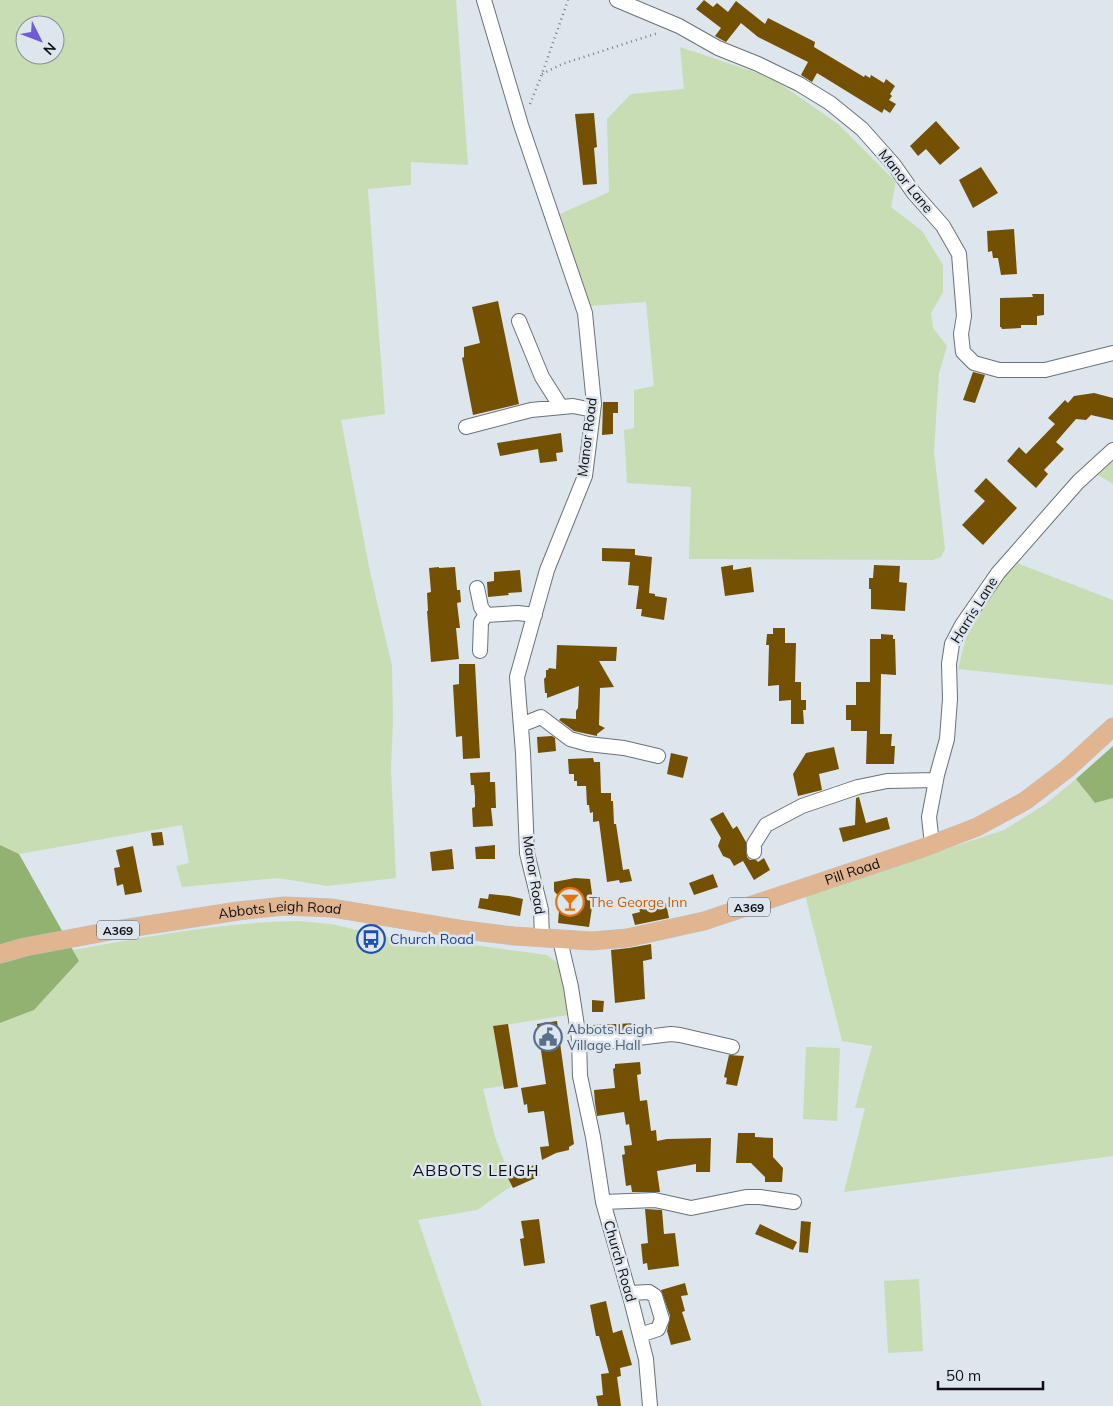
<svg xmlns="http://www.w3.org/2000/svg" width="1113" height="1406" font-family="Mulish,sans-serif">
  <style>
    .green { fill: #c8ddb4; fill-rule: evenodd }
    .forest { fill: #92b272 }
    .building { fill: #745102 }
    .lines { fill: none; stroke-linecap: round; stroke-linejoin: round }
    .minor-casing { stroke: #6a7278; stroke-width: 16 }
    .major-casing { stroke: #c0c0c1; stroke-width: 19 }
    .path { stroke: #787d83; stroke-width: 2.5; stroke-dasharray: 1 4; stroke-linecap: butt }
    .minor { stroke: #fff; stroke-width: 14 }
    .major { stroke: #e2b591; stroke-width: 18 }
    .labels { text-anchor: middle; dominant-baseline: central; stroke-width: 5; stroke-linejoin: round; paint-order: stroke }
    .shield { fill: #dde5ed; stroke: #4b4e53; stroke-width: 1 }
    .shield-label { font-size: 12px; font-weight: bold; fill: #0c0e11 }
    .street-label { font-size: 14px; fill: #0c0e11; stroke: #dde5ed }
    .food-label { font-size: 14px; fill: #c56008; stroke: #dde5ed; text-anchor: start }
    .transit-label { font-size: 14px; fill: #164399; stroke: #dde5ed; text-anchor: start }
    .service-label { font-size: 14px; fill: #4e5e75; stroke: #dde5ed; text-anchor: start }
    .quarter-label { font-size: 16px; letter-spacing: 1px; fill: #0c0e11; stroke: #dde5ed }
  </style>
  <rect width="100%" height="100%" fill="#dde5ed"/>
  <path class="green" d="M 0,0 L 456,0 L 468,165 L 411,162 L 411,185 L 368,189 L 385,414 L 341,420 L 370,572 L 392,666 L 393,721 L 391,769 L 396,878 L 327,886 L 278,878 L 182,887 L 176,866 L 189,863 L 182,825 L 19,854 L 0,845 ZM 25,25 L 55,25 L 55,55 L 25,55 Z
    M 680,47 L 772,78 L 838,124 L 896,182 L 891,207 L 922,231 L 943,265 L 943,292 L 931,313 L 933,328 L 947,346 L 939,373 L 934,451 L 945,549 L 941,557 L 933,560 L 689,559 L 691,487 L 627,483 L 624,430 L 634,428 L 634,390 L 654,386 L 646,302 L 589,306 L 560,214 L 609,192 L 607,119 L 631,94 L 684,89 Z
    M 1113,455 L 1113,484 L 1093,472 Z
    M 1014,562 L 1113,600 L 1113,685 L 958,669 L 966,638 L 982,606 Z
    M 1076,779 L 1095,803 L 1113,798 L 1113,1156 L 844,1192 L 865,1108 L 855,1108 L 872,1046 L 842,1041 L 805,895 L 1004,830 L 1047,803 Z
    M 298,921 L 331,924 L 400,940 L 459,943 L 547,955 L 559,964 L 568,1015 L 493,1027 L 503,1086 L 483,1089 L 495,1137 L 513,1185 L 477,1210 L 418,1220 L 482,1406 L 0,1406 L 0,1023 L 34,1010 L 79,961 L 73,950 C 147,937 222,922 298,921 Z
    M 806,1047 L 840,1048 L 837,1121 L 803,1119 Z
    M 919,1279 L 923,1351 L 888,1353 L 884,1281 Z"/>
  <path class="forest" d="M 1113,746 L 1113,798 L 1095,803 L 1076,779 Z
    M 0,845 L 19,854 L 79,961 L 34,1010 L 0,1023 Z"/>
  <path class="building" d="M 704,0 L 713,7 L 717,3 L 728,12 L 736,1 L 765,24 L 768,18 L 815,42 L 814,47 L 864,77 L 865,75 L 870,78 L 871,75 L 884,83 L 886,79 L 895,86 L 890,94 L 892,96 L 889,100 L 896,104 L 890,113 L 884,109 L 882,113 L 817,73 L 812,82 L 801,75 L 808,62 L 758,37 L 741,23 L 726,42 L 722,40 L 715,36 L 721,28 L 696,9 Z
    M 594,113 L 597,147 L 594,148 L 597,184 L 583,185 L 575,114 Z
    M 936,121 L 960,148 L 940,165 L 926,149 L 918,156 L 910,146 Z
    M 981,167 L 998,193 L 973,208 L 959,180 Z
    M 1014,229 L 1017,274 L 1001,275 L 998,258 L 993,258 L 992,251 L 988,252 L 987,231 Z
    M 1032,294 L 1044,294 L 1044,315 L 1037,316 L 1037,325 L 1021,325 L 1021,328 L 1002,329 L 1001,327 L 1000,327 L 1000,298 L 1033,297 Z
    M 498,301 L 519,404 L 473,415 L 462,358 L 464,357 L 464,347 L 480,343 L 472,307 Z
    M 973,372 L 985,375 L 975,403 L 963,400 Z
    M 1094,393 L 1113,398 L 1113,420 L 1091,415 L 1086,420 L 1076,419 L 1056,442 L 1064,449 L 1044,470 L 1048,474 L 1036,488 L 1007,461 L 1019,447 L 1026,454 L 1055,424 L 1048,418 L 1065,400 L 1068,403 L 1074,396 Z
    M 603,402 L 618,402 L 618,413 L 613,413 L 613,434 L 602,435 Z
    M 561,433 L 563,452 L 556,453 L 557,461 L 540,463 L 538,449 L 500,456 L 497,443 Z
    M 986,478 L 1017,508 L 983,545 L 962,525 L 985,501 L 974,491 Z
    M 602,548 L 635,549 L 635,555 L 652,557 L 649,593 L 655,594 L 655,596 L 667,598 L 664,620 L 641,616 L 642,609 L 636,609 L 639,586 L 628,585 L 630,562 L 602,561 Z
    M 733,565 L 733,570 L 751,567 L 754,592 L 725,596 L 721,567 Z
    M 874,565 L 900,566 L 899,582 L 907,583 L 905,611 L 871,609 L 871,589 L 869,589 L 869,578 L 873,578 Z
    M 439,567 L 439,568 L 455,567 L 457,590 L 460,590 L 461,602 L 457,603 L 460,628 L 456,628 L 459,659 L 431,662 L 427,611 L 428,611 L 427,593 L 431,592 L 429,568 Z
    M 520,570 L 522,592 L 508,593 L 509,595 L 488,597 L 487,582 L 494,581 L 494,572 Z
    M 773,628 L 785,628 L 785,643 L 796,643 L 795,682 L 801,682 L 801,700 L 806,700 L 806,710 L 803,710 L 804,724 L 791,724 L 791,700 L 779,701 L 779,685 L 768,686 L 769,645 L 766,645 L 767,634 L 773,634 Z
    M 881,634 L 893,635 L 893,639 L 895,639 L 896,675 L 881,674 L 880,734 L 892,734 L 891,746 L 895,746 L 894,764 L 866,764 L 867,731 L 851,731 L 851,720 L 846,720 L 846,705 L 856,705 L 856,682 L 870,682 L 870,639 L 881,639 Z
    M 557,645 L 617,647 L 616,661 L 599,661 L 614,687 L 600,688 L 599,725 L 605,728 L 597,734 L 597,736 L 574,731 L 559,720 L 561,718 L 576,719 L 576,711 L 578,708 L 579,686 L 547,698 L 547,693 L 545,693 L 544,679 L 546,677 L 546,670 L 548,670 L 549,668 L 556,669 Z
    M 459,664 L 475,664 L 480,758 L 463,759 L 462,736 L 456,737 L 453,685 L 459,684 Z
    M 552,736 L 555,738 L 556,751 L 538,753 L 537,737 Z
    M 834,747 L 839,769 L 819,774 L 822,790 L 798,796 L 793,774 L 806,753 Z
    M 671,753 L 688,757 L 683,778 L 667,774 Z
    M 593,758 L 594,762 L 600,762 L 601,793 L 611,793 L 611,801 L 613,801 L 614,824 L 616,824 L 623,870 L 629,869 L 632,881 L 620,883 L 619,880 L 607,882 L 599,821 L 593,822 L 593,812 L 590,813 L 589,805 L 587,805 L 586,786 L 577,786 L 577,781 L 574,781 L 574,774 L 569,774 L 568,759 Z
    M 490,772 L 490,782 L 495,782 L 496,808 L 491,808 L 493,826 L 473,827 L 472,808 L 475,807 L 475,796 L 474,785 L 471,785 L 470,773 Z
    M 859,797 L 866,823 L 887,817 L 890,829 L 843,842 L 839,828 L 855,825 L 856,798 Z
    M 723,812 L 733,829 L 737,826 L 746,842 L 747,857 L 750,860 L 756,860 L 758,862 L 764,858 L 770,870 L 754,880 L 743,861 L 734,866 L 730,859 L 723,856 L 718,846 L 721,838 L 710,819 Z
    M 162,832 L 164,845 L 153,846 L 151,833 Z
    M 495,845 L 495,859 L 476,859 L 475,847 Z
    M 133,846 L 142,892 L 125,895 L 123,884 L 117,886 L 114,868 L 120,867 L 116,850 Z
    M 452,849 L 454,869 L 432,871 L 430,852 Z
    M 713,874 L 718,887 L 694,895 L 689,883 Z
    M 575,878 L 590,879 L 593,901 L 589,927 L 558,923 L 560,898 L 554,891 L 554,882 Z
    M 489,894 L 509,896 L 523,899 L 520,916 L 478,908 L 480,898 L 488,899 Z
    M 666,903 L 669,918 L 635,925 L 632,914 L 640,912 L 639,908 Z
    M 651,944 L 652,959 L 643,961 L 645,999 L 615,1003 L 611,950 L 629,948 Z
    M 592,1000 L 604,1001 L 603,1012 L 592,1012 Z
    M 557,1021 L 574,1144 L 569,1147 L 569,1150 L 556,1153 L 542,1160 L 540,1147 L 549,1146 L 544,1111 L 528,1113 L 527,1104 L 524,1105 L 521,1088 L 546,1084 L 537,1024 Z
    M 637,1023 L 637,1029 L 596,1034 L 592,1033 L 593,1025 Z
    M 508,1024 L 518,1087 L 504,1089 L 493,1026 Z
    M 729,1055 L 744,1056 L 737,1086 L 726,1084 L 727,1078 L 724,1077 Z
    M 640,1062 L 641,1074 L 637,1075 L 640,1101 L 647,1100 L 651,1131 L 656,1130 L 657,1141 L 667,1139 L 711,1138 L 710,1172 L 696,1172 L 696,1164 L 657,1171 L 660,1192 L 632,1192 L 631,1185 L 626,1186 L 622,1155 L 625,1154 L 624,1146 L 632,1145 L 629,1124 L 626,1125 L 624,1112 L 597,1116 L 595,1103 L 594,1090 L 615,1088 L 613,1069 L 615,1068 L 615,1064 Z
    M 738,1133 L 755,1133 L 755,1137 L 773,1138 L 773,1157 L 783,1168 L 782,1182 L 765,1182 L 765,1177 L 751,1163 L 736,1163 Z
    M 534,1165 L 540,1176 L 513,1188 L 507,1176 Z
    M 645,1209 L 662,1210 L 664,1234 L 675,1233 L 679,1266 L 648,1270 L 647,1263 L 643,1264 L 641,1244 L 648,1243 Z
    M 539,1219 L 545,1263 L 524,1266 L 520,1239 L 524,1238 L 521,1221 Z
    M 801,1221 L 811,1222 L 808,1253 L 799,1252 Z
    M 760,1224 L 797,1242 L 793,1250 L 755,1234 Z
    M 685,1283 L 688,1295 L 681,1296 L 685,1311 L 682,1312 L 691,1340 L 671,1345 L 667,1331 L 670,1316 L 661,1290 Z
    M 606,1301 L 613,1333 L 622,1330 L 632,1365 L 620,1368 L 621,1376 L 617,1377 L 621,1406 L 598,1406 L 596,1396 L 603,1395 L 601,1374 L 609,1373 L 599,1336 L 596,1336 L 590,1305 Z"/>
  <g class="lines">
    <defs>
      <path id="minor" d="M 484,0 L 521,125 L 585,313 L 594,404 L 585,476 L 547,570 L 517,677 L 523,753 L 527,853 L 541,910 L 542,938
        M 617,0 L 679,26 L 718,48 L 758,64 L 799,84 L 830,103 L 862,129 L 894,165 L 913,192 L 943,226 L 959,254 L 964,316 L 961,334 L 963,352 L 974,363 L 999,370 L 1045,370 L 1113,353
        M 519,321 L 542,377 L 561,407
        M 466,427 L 531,410 L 573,406 L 593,410
        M 477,588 L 481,607 L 486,615 L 481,622 L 480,651
        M 486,615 L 518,613 L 535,615
        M 521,725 L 541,717 L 570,739 L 588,744 L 624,748 L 658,756
        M 932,844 L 929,817 L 937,775 L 947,739 L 950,699 L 949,664 L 952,644 L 962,625 L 998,573 L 1078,482 L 1113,450
        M 754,852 L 754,844 L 766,825 L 802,806 L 858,787 L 887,781 L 936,780
        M 560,940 L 571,987 L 579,1039 L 580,1076 L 593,1137 L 603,1202 L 631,1300 L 646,1359 L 650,1406
        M 579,1039 L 595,1043 L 605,1042 L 671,1034 L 680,1035 L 732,1047
        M 603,1202 L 655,1200 L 691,1208 L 746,1197 L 760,1197 L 794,1202
        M 630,1293 L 649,1292 L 655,1296 L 662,1319 L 658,1329 L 640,1335"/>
      <g id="major">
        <path id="s1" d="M 0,954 L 25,947 L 116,930 L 238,911 L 284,906 L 332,908 L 465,930 L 514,936 L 592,941 L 627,938 L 704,921 L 920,849 L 977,827 L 1025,801 L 1067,769 L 1113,727"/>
      </g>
    </defs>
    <use href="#minor" class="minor-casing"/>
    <use href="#major" class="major-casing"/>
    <path class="path" d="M 542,74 L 562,64 L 658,33
      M 530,104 L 542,74 L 568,0"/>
    <use href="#minor" class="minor"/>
    <use href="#major" class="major"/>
  </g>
  <defs>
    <symbol id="bar-ring" viewBox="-11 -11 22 22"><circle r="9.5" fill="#dde5ed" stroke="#e8710a" stroke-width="1.5"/><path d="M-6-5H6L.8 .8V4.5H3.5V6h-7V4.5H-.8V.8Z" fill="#e8710a"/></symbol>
    <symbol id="bus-ring" viewBox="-11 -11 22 22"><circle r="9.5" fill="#dde5ed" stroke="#1a4fb4" stroke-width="1.5"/><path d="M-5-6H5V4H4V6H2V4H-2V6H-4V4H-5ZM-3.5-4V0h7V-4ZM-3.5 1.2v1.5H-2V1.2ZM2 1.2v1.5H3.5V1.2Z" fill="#1a4fb4"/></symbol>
    <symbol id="civic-ring" viewBox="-11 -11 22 22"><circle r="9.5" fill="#dde5ed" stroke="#5c6f8a" stroke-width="1.5"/><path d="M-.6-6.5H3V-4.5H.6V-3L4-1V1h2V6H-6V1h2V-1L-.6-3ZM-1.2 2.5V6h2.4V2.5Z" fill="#5c6f8a"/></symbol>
  </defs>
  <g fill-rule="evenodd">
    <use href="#bar-ring" x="554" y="886" width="32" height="32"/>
    <use href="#bus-ring" x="355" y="923" width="32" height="32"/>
    <use href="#civic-ring" x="532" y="1021" width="32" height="32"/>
  </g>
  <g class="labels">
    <g class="shield">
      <rect x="728" y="897.5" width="42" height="19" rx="4"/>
      <rect x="97" y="920.5" width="42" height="19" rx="4"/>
    </g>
    <g class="shield-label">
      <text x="749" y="907">A369</text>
      <text x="118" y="930">A369</text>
    </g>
    <g class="street-label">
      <text transform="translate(906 181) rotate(51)">Manor Lane</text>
      <text transform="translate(587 437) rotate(-83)">Manor Road</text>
      <text transform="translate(974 610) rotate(-58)">Harris Lane</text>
      <text stroke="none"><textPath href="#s1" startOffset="869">Pill Road</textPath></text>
      <text transform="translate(534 875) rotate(81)">Manor Road</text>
      <text stroke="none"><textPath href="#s1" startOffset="284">Abbots Leigh Road</textPath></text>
      <text transform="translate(620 1261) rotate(74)">Church Road</text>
    </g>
    <g class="food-label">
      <text x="589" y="902">The George Inn</text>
    </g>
    <g class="transit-label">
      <text x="390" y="939">Church Road</text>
    </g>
    <g class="service-label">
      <text x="567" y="1029">Abbots Leigh<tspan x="567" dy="16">Village Hall</tspan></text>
    </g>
    <g class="quarter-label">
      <text x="476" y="1170">ABBOTS LEIGH</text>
    </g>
  </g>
  <g transform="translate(40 40) rotate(132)"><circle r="24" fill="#dde5ed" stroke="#898f95"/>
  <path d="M0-4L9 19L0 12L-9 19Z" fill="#6e5bd5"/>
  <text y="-8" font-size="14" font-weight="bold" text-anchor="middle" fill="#0c0e11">N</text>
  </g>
  <path d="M938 1381v8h105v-8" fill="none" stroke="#0c0e11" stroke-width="2.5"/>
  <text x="946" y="1381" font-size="15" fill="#0c0e11" stroke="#dde5ed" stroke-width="4" paint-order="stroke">50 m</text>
</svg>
